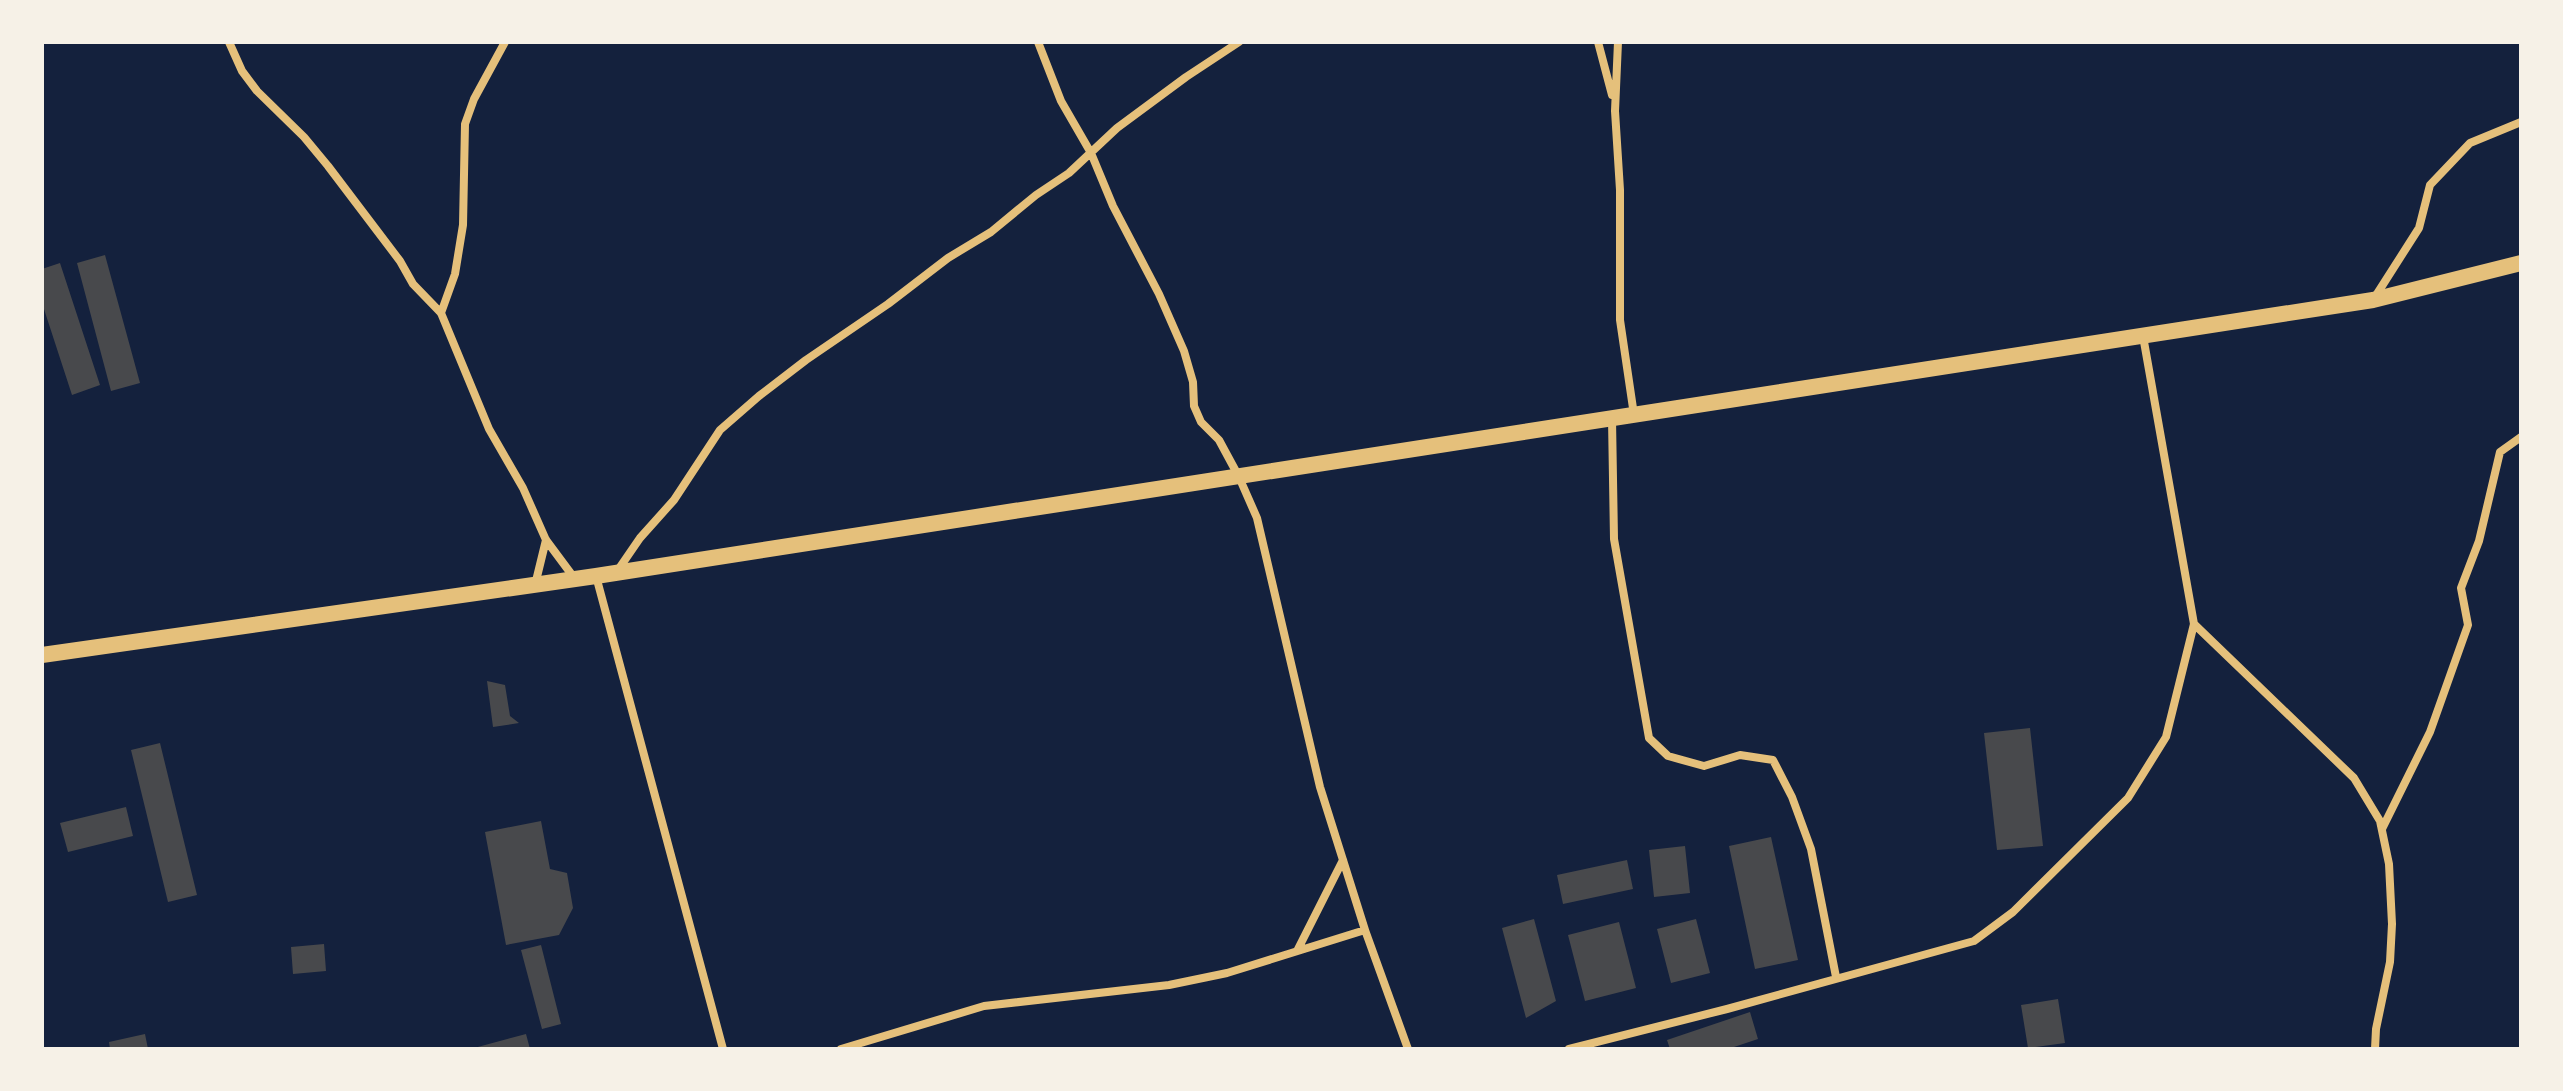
<svg xmlns="http://www.w3.org/2000/svg" width="2563" height="1091" font-family="'DejaVu Sans',sans-serif">
  <style>
    .building { fill: #48494c }
    .lines { fill: none; stroke-linecap: round; stroke-linejoin: round }
    .minor { stroke: #e5c07b; stroke-width: 8 }
    .trunk { stroke: #e5c07b; stroke-width: 16 }
  </style>
  <rect width="100%" height="100%" fill="#14213d"/>
  <path class="building" d="M 105,255 L 140,383 L 111,391 L 77,263 Z
    M 60,263 L 100,385 L 72,395 L 42,303 L 42,269 Z
    M 487,681 L 505,685 L 510,716 L 519,723 L 493,727 Z
    M 2030,728 L 2043,846 L 1997,850 L 1984,733 Z
    M 160,743 L 197,895 L 168,902 L 131,750 Z
    M 126,807 L 133,836 L 68,852 L 60,823 Z
    M 541,821 L 550,869 L 567,873 L 573,908 L 559,935 L 506,945 L 485,832 Z
    M 1771,837 L 1798,960 L 1755,969 L 1729,846 Z
    M 1685,846 L 1690,893 L 1654,897 L 1649,850 Z
    M 1627,860 L 1633,889 L 1563,904 L 1557,875 Z
    M 1534,919 L 1556,1001 L 1526,1018 L 1502,928 Z
    M 1696,919 L 1710,973 L 1671,983 L 1657,929 Z
    M 1619,922 L 1636,988 L 1585,1001 L 1568,935 Z
    M 324,944 L 326,971 L 293,974 L 291,947 Z
    M 541,945 L 561,1024 L 542,1029 L 521,950 Z
    M 2058,999 L 2065,1043 L 2028,1048 L 2021,1005 Z
    M 1750,1012 L 1758,1039 L 1728,1049 L 1670,1049 L 1667,1040 Z
    M 145,1034 L 148,1049 L 110,1049 L 109,1042 Z
    M 526,1034 L 530,1049 L 474,1049 L 474,1048 Z"/>
  <g class="lines">
    <path class="minor" d="M 229,42 L 242,71 L 257,91 L 304,137 L 328,166 L 400,261 L 413,284 L 441,313 L 489,429 L 523,488 L 546,540 L 575,579
      M 1038,42 L 1061,101 L 1091,153 L 1113,206 L 1159,294 L 1184,351 L 1193,382 L 1194,406 L 1201,422 L 1219,440 L 1239,477 L 1257,518 L 1320,787 L 1365,930 L 1408,1049
      M 1598,42 L 1612,95
      M 1618,42 L 1615,111 L 1620,190 L 1620,320 L 1634,415
      M 2375,297 L 2419,228 L 2430,185 L 2470,143 L 2521,122
      M 441,313 L 455,274 L 463,225 L 465,124 L 474,99 L 505,42
      M 1612,419 L 1614,539 L 1649,738 L 1668,756 L 1704,766 L 1740,755 L 1773,760 L 1792,797 L 1811,849 L 1836,977
      M 618,570 L 640,538 L 674,500 L 720,430 L 759,396 L 806,360 L 888,304 L 948,258 L 991,232 L 1036,195 L 1069,173 L 1117,128 L 1186,77 L 1239,42
      M 596,576 L 723,1049
      M 535,585 L 546,540
      M 2194,624 L 2354,778 L 2380,821 L 2389,864 L 2392,924 L 2390,962 L 2376,1029 L 2375,1049
      M 2382,829 L 2430,732 L 2468,625 L 2461,588 L 2479,541 L 2500,452 L 2521,437
      M 1297,951 L 1343,860
      M 841,1049 L 984,1006 L 1169,985 L 1227,973 L 1365,930
      M 1569,1049 L 1727,1009 L 1974,941 L 2013,912 L 2128,798 L 2166,737 L 2194,624 L 2143,336"/>
    <path class="trunk" d="M 42,655 L 596,576 L 2373,300 L 2521,263"/>
  </g>
  <rect width="2563" height="1091" fill="none" stroke="#f6f1e7" stroke-width="88"/>
</svg>
